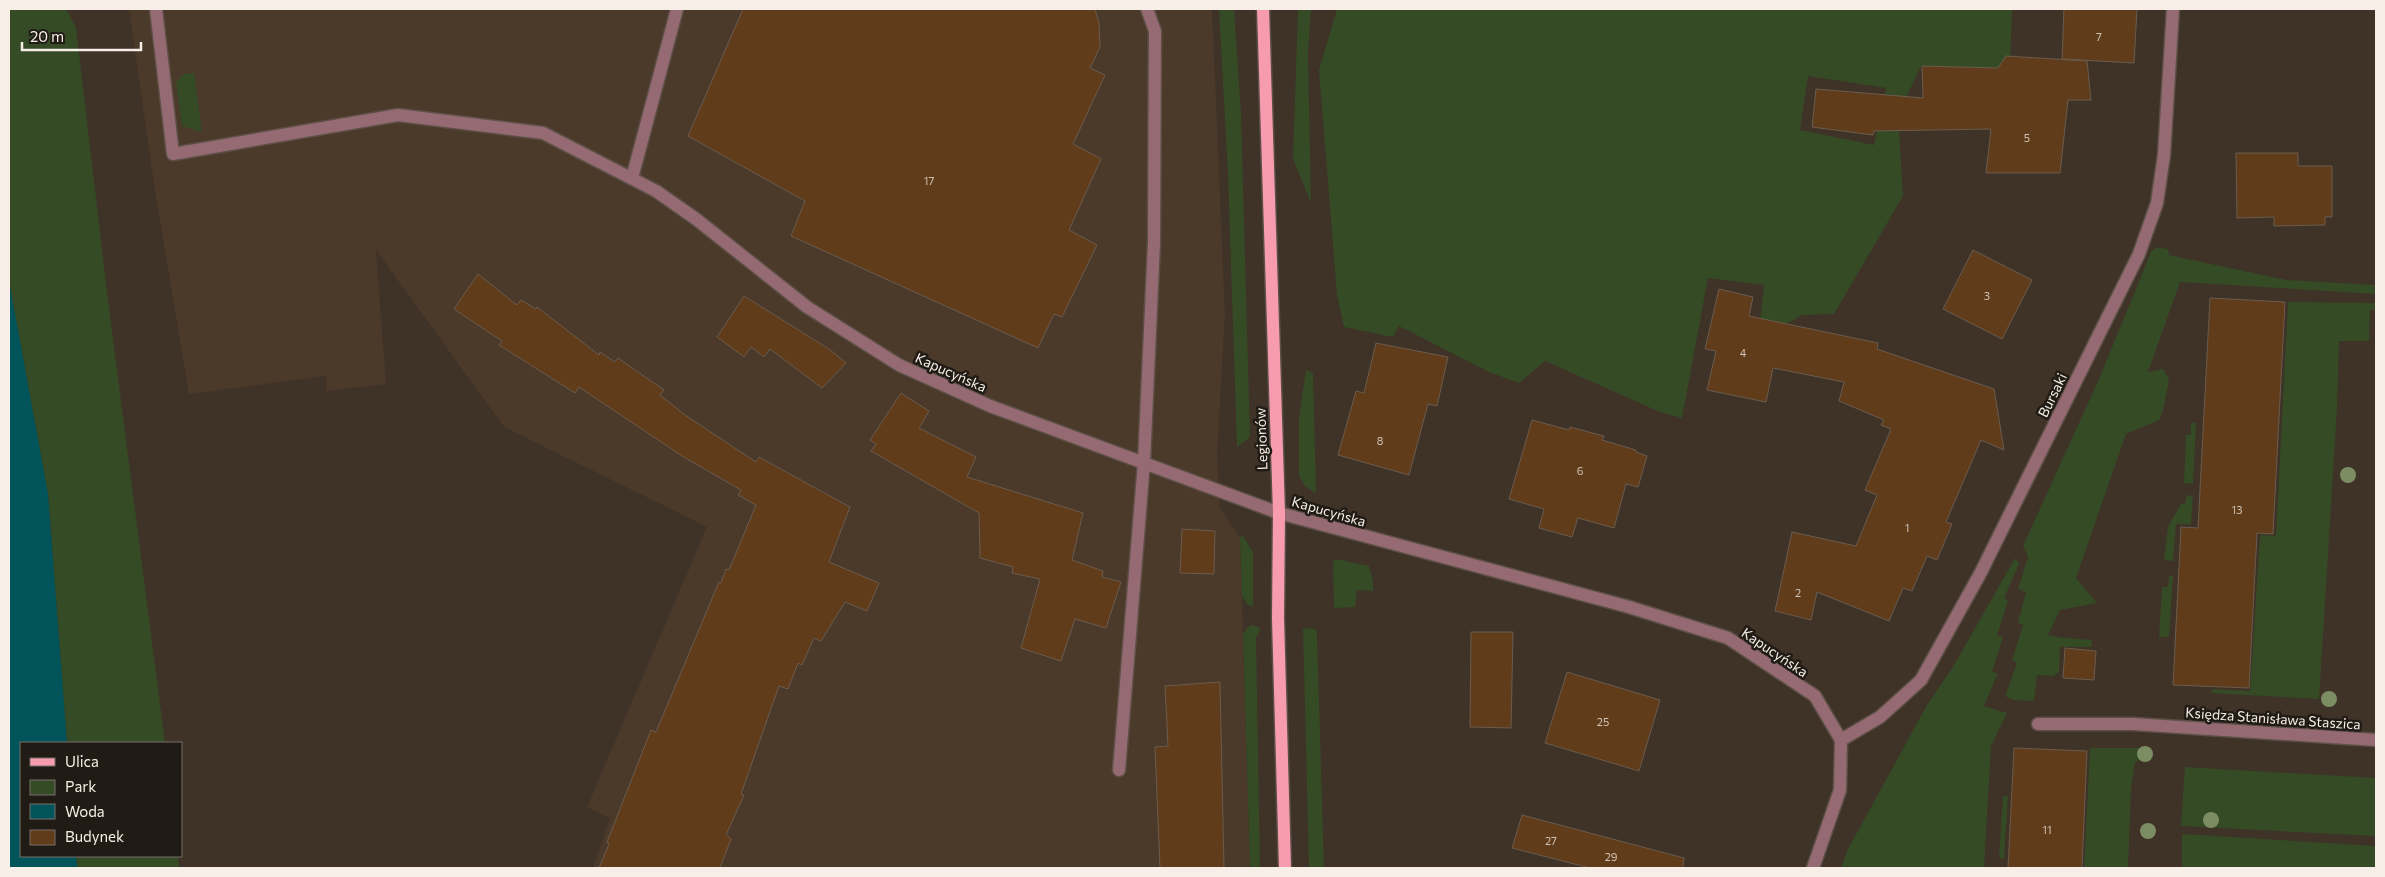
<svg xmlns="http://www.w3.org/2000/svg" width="2385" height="877" font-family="Commissioner,sans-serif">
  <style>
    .built { fill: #4b392a }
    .green { fill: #344b26; fill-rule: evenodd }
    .water { fill: #00545a }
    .building { fill: #603c1a; stroke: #6a5c4f }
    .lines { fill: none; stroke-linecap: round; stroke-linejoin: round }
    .minor-casing { stroke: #5c5046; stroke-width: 15 }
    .major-casing { stroke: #5c5046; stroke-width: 15 }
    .minor { stroke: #966a72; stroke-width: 12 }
    .major { stroke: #f79caf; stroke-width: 12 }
    .tree { fill: #7c8d64 }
    .labels { text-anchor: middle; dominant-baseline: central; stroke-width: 5; stroke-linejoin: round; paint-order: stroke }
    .number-label { font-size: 11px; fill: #d0c2b4 }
    .street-label { font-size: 14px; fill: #f6eee7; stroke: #211b16 }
  </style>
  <rect width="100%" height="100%" fill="#3f3227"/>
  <path class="built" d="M 129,9 L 1212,9 L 1225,314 L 1217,455 L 1220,508 L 1240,537 L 1250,868 L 593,868 L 610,818 L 587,807 L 707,527 L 504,427 L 376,250 L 386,384 L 326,391 L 326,376 L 189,394 L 154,184 Z"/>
  <path class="green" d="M 9,9 L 66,9 L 76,28 L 108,300 L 165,743 L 67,743 L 48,494 L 9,281 Z
    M 1219,9 L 1234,9 L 1241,113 L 1250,437 L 1237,447 L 1228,174 Z
    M 1298,9 L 1311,9 L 1308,54 L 1311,203 L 1293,159 Z
    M 1337,9 L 2012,9 L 2010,68 L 1921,66 L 1898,115 L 1903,196 L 1834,314 L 1802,315 L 1758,340 L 1764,285 L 1708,278 L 1682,418 L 1660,412 L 1545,361 L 1519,383 L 1489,372 L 1399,326 L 1393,337 L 1344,327 L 1337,295 L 1319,70 ZM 1808,76 L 1886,88 L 1874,145 L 1800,130 Z
    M 194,73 L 202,132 L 182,126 L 176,82 L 184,74 Z
    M 2157,247 L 2168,249 L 2169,255 L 2286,280 L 2376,285 L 2376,294 L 2180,282 L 2148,372 L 2163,369 L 2169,380 L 2163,411 L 2159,420 L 2126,434 L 2076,578 L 2097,603 L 2060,610 L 2048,635 L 2064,638 L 2092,640 L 2091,647 L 2060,647 L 2059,672 L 2053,676 L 2037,675 L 2034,701 L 2013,700 L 2005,696 L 2017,663 L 2012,660 L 2023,625 L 2018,623 L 2026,592 L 2018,589 L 2028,557 L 2023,546 L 2099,379 L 2151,252 Z
    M 2288,302 L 2376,303 L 2376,310 L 2370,310 L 2369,341 L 2339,341 L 2337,409 L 2319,699 L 2211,693 L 2212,689 L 2250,691 L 2260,535 L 2276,536 Z
    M 1306,370 L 1313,373 L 1316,493 L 1305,486 L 1299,476 L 1299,418 Z
    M 2191,423 L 2196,423 L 2193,484 L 2184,483 L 2186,435 L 2191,435 Z
    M 2187,495 L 2193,496 L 2191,524 L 2176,524 L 2173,561 L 2164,560 L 2168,527 L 2181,504 L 2185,504 Z
    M 1243,536 L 1253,552 L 1253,606 L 1248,605 L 1242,597 L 1240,537 Z
    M 2015,558 L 2019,564 L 2004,598 L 2008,601 L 1997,636 L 2003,637 L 1992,672 L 1998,673 L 1984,706 L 2007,713 L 1991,746 L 1984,868 L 1841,868 L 1848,849 L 1927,705 L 1953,667 Z
    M 1336,559 L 1369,566 L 1373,580 L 1373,591 L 1357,590 L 1355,607 L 1334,608 L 1333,562 Z
    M 2169,576 L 2173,576 L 2169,637 L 2159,637 L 2162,587 L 2168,587 Z
    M 1252,625 L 1259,627 L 1260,631 L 1256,637 L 1260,868 L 1250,868 L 1243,634 L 1247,628 Z
    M 1303,628 L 1316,629 L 1317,635 L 1324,868 L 1309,868 Z
    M 2090,748 L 2143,748 L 2151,755 L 2135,762 L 2131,789 L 2128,868 L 2084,868 Z
    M 2185,767 L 2376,778 L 2376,836 L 2181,826 Z
    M 2003,796 L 2008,796 L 2004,859 L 1999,858 Z
    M 2182,834 L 2376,846 L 2376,868 L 2182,868 Z
    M 76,856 L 178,856 L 179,868 L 77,868 Z"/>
  <path class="water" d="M 9,281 L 48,494 L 67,743 L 21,743 L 21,856 L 76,856 L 77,868 L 9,868 Z"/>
  <path class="building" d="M 743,9 L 1095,9 L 1099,23 L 1100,47 L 1090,68 L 1105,75 L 1073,144 L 1101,159 L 1069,230 L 1097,245 L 1062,317 L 1054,314 L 1038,348 L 791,236 L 805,201 L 688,136 Z
    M 2064,9 L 2137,9 L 2134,63 L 2062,59 Z
    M 2006,56 L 2087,61 L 2091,100 L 2068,100 L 2060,173 L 1986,173 L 1991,129 L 1874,131 L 1873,135 L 1812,127 L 1816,89 L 1923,98 L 1922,66 L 1998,68 Z
    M 2236,153 L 2298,153 L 2298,166 L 2332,166 L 2332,217 L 2325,217 L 2325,225 L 2274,226 L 2274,217 L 2237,218 Z
    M 1973,250 L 2032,280 L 2002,339 L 1943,309 Z
    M 478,274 L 517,305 L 521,300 L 536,309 L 537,307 L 599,355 L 600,352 L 615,362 L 618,358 L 664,390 L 660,395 L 685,415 L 756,462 L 759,457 L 850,507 L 829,562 L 879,583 L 867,611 L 845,602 L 821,641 L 814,638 L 802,665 L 798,663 L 788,689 L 779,686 L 741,794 L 744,795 L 726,835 L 731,839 L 720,868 L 599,868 L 609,844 L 607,842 L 651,730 L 656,732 L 719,582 L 721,583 L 726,569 L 729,570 L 756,505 L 738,495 L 741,490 L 682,456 L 579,387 L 575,393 L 499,345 L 502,341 L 454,309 Z
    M 1719,289 L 1753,297 L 1749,316 L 1878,343 L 1877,349 L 1994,389 L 2004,450 L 1981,440 L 1946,522 L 1952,524 L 1937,560 L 1927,556 L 1912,591 L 1903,588 L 1889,621 L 1817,592 L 1811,620 L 1775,611 L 1792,532 L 1856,546 L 1877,495 L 1865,490 L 1891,429 L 1881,425 L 1884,420 L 1839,401 L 1844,382 L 1773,368 L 1766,402 L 1707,390 L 1716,351 L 1705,349 Z
    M 744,296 L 829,349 L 846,363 L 822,388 L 770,349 L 764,357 L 751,347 L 744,357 L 717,337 Z
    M 2210,298 L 2285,302 L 2273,534 L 2257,533 L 2249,688 L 2173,685 L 2181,527 L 2198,528 Z
    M 1376,343 L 1448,357 L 1437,406 L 1428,404 L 1409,475 L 1338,455 L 1356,391 L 1364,393 Z
    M 901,393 L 929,411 L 919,428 L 976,457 L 967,477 L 1083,513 L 1072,560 L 1103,571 L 1102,577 L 1121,582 L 1106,628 L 1075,619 L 1061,661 L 1021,648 L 1040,579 L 1012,573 L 1013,567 L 980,558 L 979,513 L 871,451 L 876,444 L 870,440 Z
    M 1532,420 L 1569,430 L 1570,427 L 1604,436 L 1602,440 L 1636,450 L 1636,452 L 1647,456 L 1638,487 L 1626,484 L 1614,528 L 1578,518 L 1572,537 L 1539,528 L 1544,509 L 1509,499 Z
    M 1182,529 L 1215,531 L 1214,574 L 1180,573 Z
    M 1471,632 L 1513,632 L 1511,728 L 1470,727 Z
    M 2065,648 L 2096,651 L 2094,680 L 2063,678 Z
    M 1567,672 L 1660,700 L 1639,771 L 1545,743 Z
    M 1220,682 L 1224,868 L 1160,868 L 1155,747 L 1168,746 L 1165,686 Z
    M 2014,748 L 2087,751 L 2082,868 L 2008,868 Z
    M 1522,815 L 1684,858 L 1683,868 L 1590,868 L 1512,848 Z"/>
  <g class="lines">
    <defs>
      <path id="minor" d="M 156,9 L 173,154 L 398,115 L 543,133 L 656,191 L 696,219 L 807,307 L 899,365 L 990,406 L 1279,513 L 1629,607 L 1728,638 L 1815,696 L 1841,740 L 1840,790 L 1813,868
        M 632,178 L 677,9
        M 2038,724 L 2133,724 L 2376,740
        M 1841,740 L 1880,717 L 1921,680 L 1980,574 L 2139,254 L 2157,203 L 2164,155 L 2173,9
        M 1119,770 L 1144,462 L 1154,243 L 1155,31 L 1147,9"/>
      <path id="major" d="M 1263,9 L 1279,513 L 1278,618 L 1285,868"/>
    </defs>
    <use href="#minor" class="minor-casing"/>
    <use href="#major" class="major-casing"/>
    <use href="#minor" class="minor"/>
    <use href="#major" class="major"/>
  </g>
  <g class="tree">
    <circle cx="2348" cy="475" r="8"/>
    <circle cx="2329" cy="699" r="8"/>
    <circle cx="2145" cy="754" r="8"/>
    <circle cx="2211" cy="820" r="8"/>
    <circle cx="2148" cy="831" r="8"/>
  </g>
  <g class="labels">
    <g class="number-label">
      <text x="2099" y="36">7</text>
      <text x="2027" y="137">5</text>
      <text x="929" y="180">17</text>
      <text x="1987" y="295">3</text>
      <text x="1743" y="352">4</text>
      <text x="1380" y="440">8</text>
      <text x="1580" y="470">6</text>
      <text x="2237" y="509">13</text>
      <text x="1907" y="527">1</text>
      <text x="1798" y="592">2</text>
      <text x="1603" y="721">25</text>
      <text x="2047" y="829">11</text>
      <text x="1551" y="840">27</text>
      <text x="1611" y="856">29</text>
    </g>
    <g class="street-label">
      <text transform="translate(951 372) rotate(24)">Kapucyńska</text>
      <text transform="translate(2052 395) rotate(-64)">Bursaki</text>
      <text transform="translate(1261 439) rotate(-92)">Legionów</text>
      <text transform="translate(1329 511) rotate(16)">Kapucyńska</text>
      <text transform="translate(1775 652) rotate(34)">Kapucyńska</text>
      <text transform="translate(2273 718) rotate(4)">Księdza Stanisława Staszica</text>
    </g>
  </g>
  <rect width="2385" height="877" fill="none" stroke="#f6eee7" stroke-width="20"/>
  <rect x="20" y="742" width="162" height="115" fill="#211b16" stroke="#766f6a"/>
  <rect x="30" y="758" width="25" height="8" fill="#f79caf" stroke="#766f6a"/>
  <text x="65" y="767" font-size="15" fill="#f6eee7">Ulica</text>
  <rect x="30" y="780" width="25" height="15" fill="#344b26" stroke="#766f6a"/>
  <text x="65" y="792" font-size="15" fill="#f6eee7">Park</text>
  <rect x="30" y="804" width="25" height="15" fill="#00545a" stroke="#766f6a"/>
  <text x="65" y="817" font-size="15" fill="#f6eee7">Woda</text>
  <rect x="30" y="830" width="25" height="15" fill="#603c1a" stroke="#766f6a"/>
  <text x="65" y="842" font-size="15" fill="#f6eee7">Budynek</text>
  <path d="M22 42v8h119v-8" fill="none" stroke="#f6eee7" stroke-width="2.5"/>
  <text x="30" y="42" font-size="15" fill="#f6eee7" stroke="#211b16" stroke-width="4" paint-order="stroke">20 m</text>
</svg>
